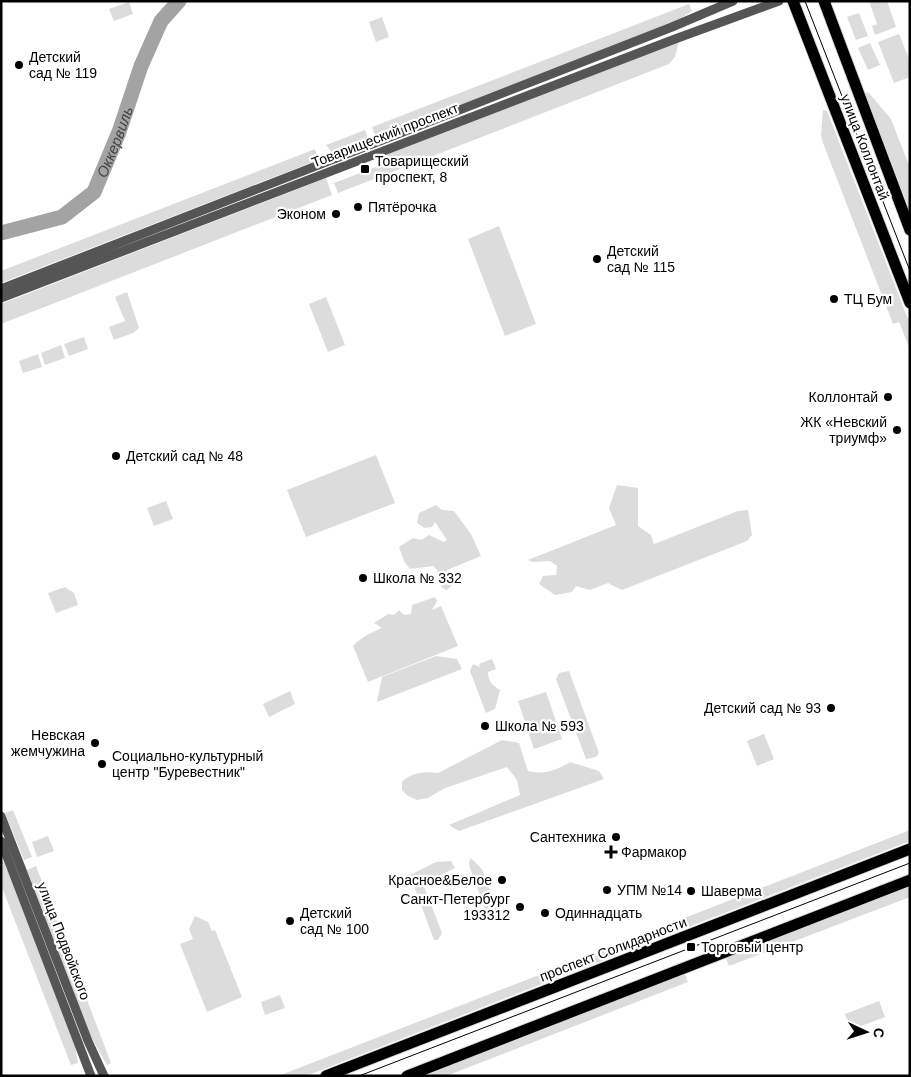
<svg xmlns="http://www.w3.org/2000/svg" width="911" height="1077" font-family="Helvetica,sans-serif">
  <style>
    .green { fill: #dcdcdc }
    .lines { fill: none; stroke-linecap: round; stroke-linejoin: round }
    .river { stroke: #a3a3a3; stroke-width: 15 }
    .major-casing { stroke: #dbdbdb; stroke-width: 13 }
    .minor { stroke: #555; stroke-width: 9 }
    .major { stroke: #000; stroke-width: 11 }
    .tram { stroke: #000; stroke-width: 1 }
    .poi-dot { fill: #000; stroke: #fff; stroke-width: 2 }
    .labels { text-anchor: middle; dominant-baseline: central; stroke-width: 4.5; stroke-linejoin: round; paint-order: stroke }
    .poi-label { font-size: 14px; fill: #000; stroke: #fff; text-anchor: start }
    .street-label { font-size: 14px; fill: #000; stroke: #fff }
    .water-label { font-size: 15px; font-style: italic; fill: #444; stroke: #fff }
  </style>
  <rect width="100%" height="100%" fill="#fff"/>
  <path class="green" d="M 869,1 L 887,1 L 896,27 L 875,35 L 872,26 L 877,24 Z
    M 129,2 L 133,14 L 114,21 L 109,9 Z
    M 689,4 L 692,11 L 675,22 L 376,138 L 372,127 Z
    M 859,13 L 868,36 L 856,40 L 847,17 Z
    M 382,17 L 389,37 L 376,42 L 369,22 Z
    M 899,34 L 910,61 L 910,77 L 894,83 L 878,42 Z
    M 679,41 L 675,57 L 669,64 L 338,193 L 334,183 L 389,162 L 387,154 Z
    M 870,43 L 880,65 L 868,70 L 858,48 Z
    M 866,92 L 869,93 L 891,119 L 910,168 L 910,211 L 865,95 Z
    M 823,110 L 827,111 L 910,324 L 910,349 L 899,322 L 893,324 L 823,143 L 821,135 Z
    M 365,130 L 369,140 L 333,154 L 326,145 Z
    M 315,149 L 318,160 L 1,283 L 1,271 Z
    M 326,178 L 332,195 L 1,324 L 1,304 Z
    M 499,226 L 536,324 L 505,336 L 468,239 Z
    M 127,292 L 139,328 L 133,333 L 114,340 L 109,327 L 125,321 L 115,297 Z
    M 326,297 L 345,345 L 328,352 L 309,304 Z
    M 84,337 L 88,349 L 69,356 L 64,344 Z
    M 61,345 L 65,358 L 45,365 L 41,353 Z
    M 38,354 L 42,367 L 23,373 L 19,361 Z
    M 376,455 L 395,503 L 306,537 L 287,490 Z
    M 617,485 L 638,488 L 638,526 L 651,535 L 654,544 L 738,511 L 748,510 L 752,535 L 747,541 L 622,590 L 608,583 L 590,590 L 576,586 L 572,592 L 555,595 L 539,584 L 543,576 L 556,575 L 557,566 L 550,561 L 532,562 L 528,560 L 616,525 L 609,508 Z
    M 166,501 L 173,519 L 154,526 L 147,508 Z
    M 436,505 L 442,510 L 454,511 L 471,534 L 481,556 L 447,570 L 452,585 L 447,590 L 442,588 L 437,570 L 433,566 L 410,569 L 404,561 L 399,547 L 413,538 L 421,540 L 429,535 L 444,542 L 447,540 L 435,522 L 432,527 L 425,528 L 417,523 L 419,513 Z
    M 65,587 L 74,593 L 78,605 L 56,613 L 48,593 Z
    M 435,597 L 437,601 L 432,610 L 441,606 L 458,646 L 368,682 L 353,646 C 362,637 370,633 382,628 L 374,623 L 388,614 L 394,615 L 399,610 L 404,615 L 411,614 L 412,605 Z
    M 436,656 L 457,659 L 462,669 L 377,702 L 382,677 Z
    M 492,659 L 496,669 L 488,672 C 488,681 493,686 500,690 L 495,709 L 486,713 L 470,671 L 473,664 L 480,667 L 479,664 Z
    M 569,671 L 599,753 L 596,757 L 586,759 L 556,679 L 559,673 Z
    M 290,691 L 295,704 L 269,717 L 263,704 Z
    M 546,692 L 562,739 L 534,749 L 518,701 Z
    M 764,734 L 774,759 L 757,766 L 747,741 Z
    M 502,740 L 519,743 L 528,771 C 544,775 557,770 570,762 L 599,771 L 604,779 L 459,831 L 449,825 L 520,795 L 517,780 L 507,767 L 445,788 L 428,798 L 417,800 L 408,796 L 402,790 L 402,782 C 411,772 426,771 438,773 Z
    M 13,810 L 32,857 L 24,860 L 5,813 Z
    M 910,830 L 910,841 L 678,931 L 674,922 Z
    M 48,836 L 54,851 L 37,857 L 32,842 Z
    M 471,858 L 482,869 L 499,914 L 488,917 L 470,868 L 469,862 Z
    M 451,861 L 455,868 L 423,884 L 442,933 L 438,940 L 434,940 L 410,875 L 436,862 Z
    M 4,862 L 75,1046 L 78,1063 L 71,1065 L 1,885 L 1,863 Z
    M 36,866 L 111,1063 L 107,1065 L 91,1037 L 27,870 Z
    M 910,886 L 910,897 L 729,966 L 726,958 Z
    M 195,916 L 208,922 L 212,931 L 215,930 L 242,997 L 207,1012 L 180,944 L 193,939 L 189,929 Z
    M 663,927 L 665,931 L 636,942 L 637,947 L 306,1076 L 278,1076 Z
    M 685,974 L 688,982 L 446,1076 L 421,1076 Z
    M 280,995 L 285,1008 L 265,1015 L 261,1002 Z
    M 879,1001 L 885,1017 L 851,1030 L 845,1014 Z"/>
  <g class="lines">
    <path class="river" id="s1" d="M 1,233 L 62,217 L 94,192 L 119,132 L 141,66 L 161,21 L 179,1"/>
    <defs>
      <path id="major" d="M 793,1 L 910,303
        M 824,1 L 910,230
        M 326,1076 L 910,849
        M 407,1076 L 910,880"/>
    </defs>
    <use href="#major" class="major-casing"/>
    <path class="minor" d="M 1,289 L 672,27 L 733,1
      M 1,298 L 675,39 L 779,1
      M 1,816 L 88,1041 L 104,1076
      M 1,841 L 91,1076"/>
    <use href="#major" class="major"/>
    <path class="tram" d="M 805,1 L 910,271
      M 359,1076 L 910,863"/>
  </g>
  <g class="poi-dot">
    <circle cx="19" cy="65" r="5"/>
    <rect x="360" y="164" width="10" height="10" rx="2.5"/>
    <circle cx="358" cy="207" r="5"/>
    <circle cx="336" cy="214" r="5"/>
    <circle cx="597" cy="259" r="5"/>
    <circle cx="834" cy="299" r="5"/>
    <circle cx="888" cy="397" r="5"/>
    <circle cx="897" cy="430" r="5"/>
    <circle cx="116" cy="456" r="5"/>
    <circle cx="363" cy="578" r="5"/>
    <circle cx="831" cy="708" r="5"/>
    <circle cx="485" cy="726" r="5"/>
    <circle cx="95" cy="743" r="5"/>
    <circle cx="102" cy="764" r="5"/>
    <circle cx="616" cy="837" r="5"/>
    <path d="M608.5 844.5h5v5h5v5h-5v5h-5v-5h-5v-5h5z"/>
    <circle cx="502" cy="880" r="5"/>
    <circle cx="607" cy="890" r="5"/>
    <circle cx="691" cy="891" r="5"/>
    <circle cx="520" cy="907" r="5"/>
    <circle cx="545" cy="913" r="5"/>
    <circle cx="290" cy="921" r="5"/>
    <rect x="686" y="942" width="10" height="10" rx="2.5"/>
  </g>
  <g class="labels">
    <g class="poi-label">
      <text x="29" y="57">Детский<tspan x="29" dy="16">сад № 119</tspan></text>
      <text x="375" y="161">Товарищеский<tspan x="375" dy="16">проспект, 8</tspan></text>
      <text x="368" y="207">Пятёрочка</text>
      <text x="326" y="214" text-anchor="end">Эконом</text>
      <text x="607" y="251">Детский<tspan x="607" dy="16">сад № 115</tspan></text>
      <text x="844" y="299">ТЦ Бум</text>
      <text x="878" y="397" text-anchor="end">Коллонтай</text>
      <text x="887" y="422" text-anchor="end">ЖК «Невский<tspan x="887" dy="16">триумф»</tspan></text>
      <text x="126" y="456">Детский сад № 48</text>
      <text x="373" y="578">Школа № 332</text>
      <text x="821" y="708" text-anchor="end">Детский сад № 93</text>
      <text x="495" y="726">Школа № 593</text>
      <text x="85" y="735" text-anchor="end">Невская<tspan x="85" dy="16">жемчужина</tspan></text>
      <text x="112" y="756">Социально-культурный<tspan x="112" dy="16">центр "Буревестник"</tspan></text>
      <text x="606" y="837" text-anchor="end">Сантехника</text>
      <text x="621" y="852">Фармакор</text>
      <text x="492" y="880" text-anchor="end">Красное&amp;Белое</text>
      <text x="617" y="890">УПМ №14</text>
      <text x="701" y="891">Шаверма</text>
      <text x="510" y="899" text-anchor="end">Санкт-Петербург<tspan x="510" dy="16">193312</tspan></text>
      <text x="300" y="913">Детский<tspan x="300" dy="16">сад № 100</tspan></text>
      <text x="555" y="913">Одиннадцать</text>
      <text x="701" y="947">Торговый центр</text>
    </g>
    <g class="street-label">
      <text transform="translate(385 135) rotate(-21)">Товарищеский проспект</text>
      <text transform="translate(865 147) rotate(69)">улица Коллонтай</text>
      <text transform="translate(64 941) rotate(69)">улица Подвойского</text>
      <text transform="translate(613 949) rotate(-21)">проспект Солидарности</text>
    </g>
    <g class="water-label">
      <text stroke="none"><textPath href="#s1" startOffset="158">Оккервиль</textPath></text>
    </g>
  </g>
  <rect width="911" height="1077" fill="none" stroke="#000000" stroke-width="5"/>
  <g transform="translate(866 1032) rotate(94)" stroke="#ffffff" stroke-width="4" paint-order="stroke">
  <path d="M0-4L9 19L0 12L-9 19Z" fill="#000000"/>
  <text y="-8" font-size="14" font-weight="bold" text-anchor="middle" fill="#000000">С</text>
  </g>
</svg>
